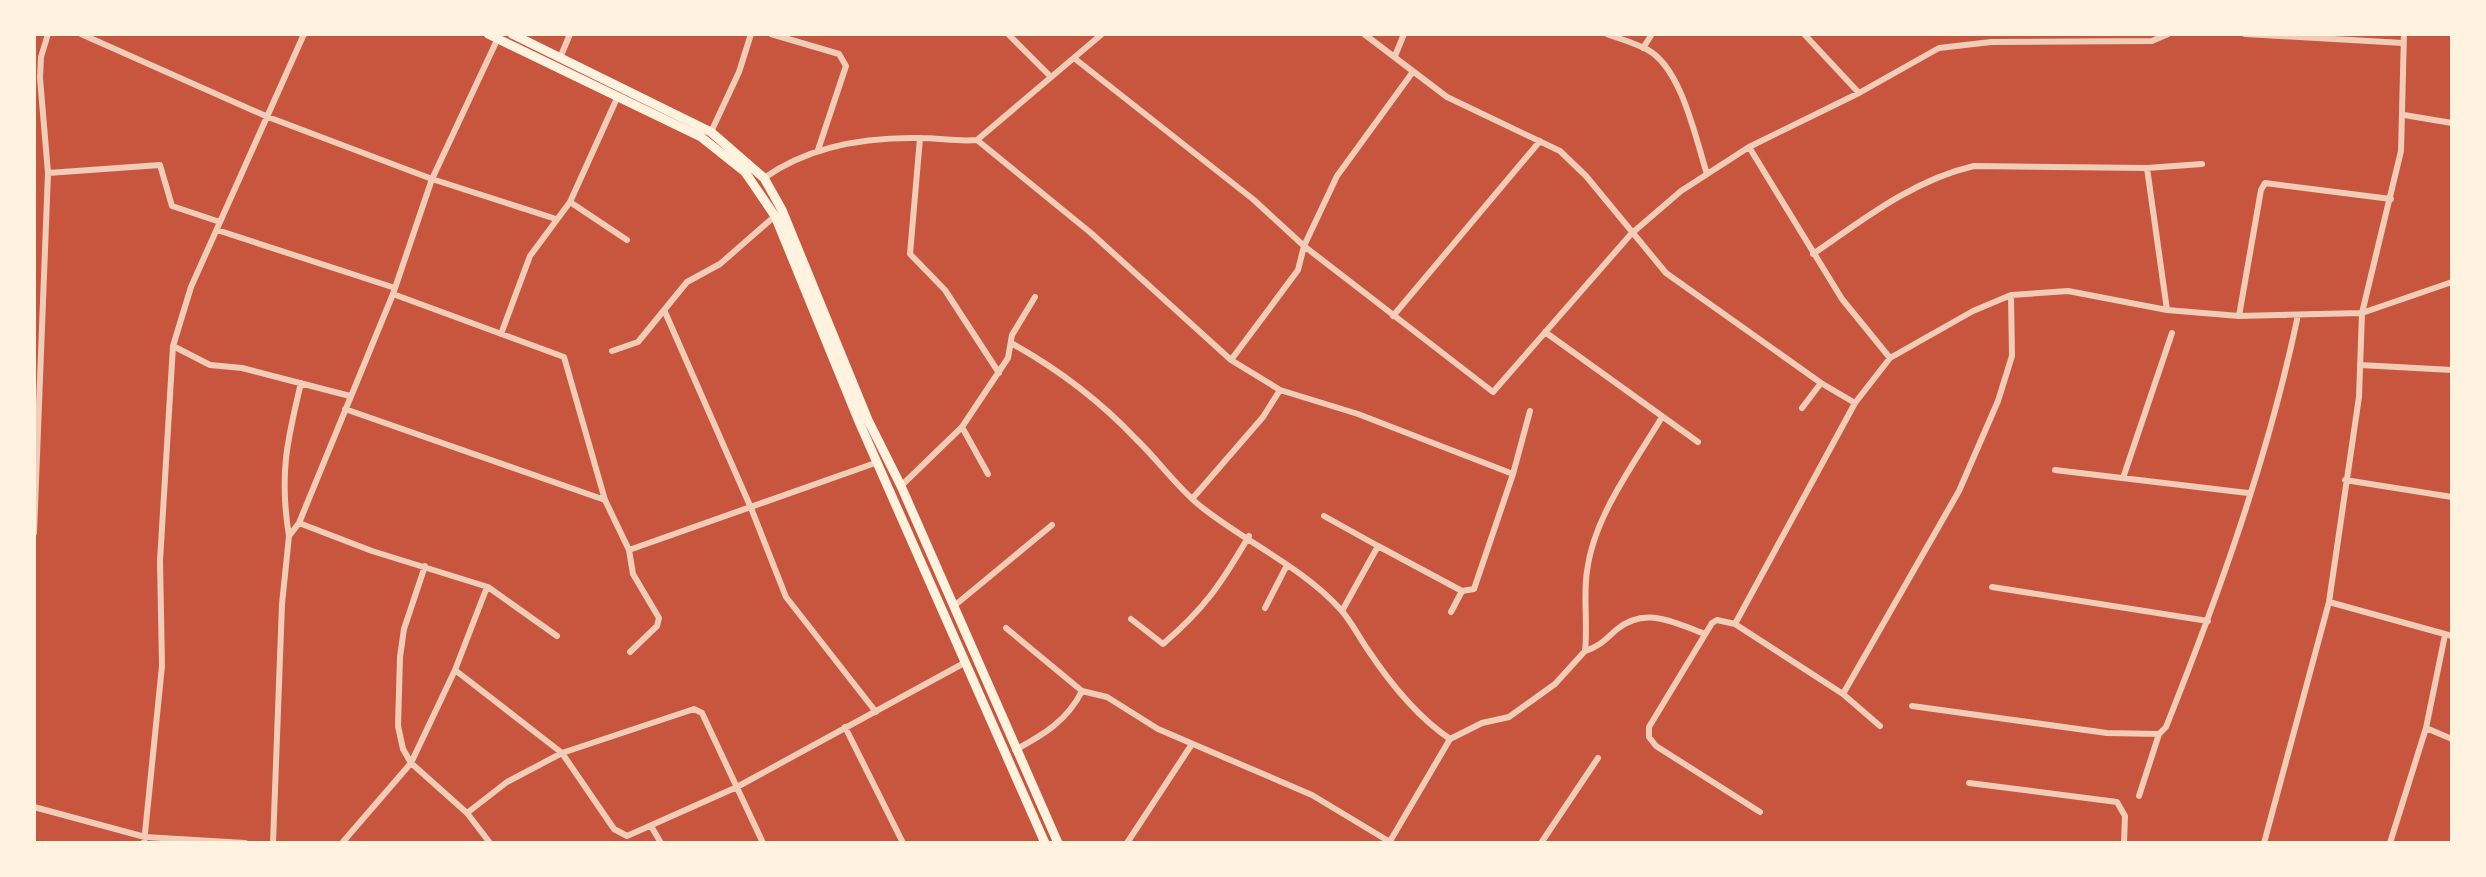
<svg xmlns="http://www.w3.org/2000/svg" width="2486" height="877" font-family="Montserrat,sans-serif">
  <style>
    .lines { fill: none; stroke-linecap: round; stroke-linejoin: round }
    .minor { stroke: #f1ccb7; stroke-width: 6 }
    .primary { stroke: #fff3e0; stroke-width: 9 }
  </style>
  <rect width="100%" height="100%" fill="#c8553d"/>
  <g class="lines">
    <path class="minor" d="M 81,34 L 268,117 L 432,179 L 556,219
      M 771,34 L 839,54 L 846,66 L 818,150
      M 1008,34 L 1051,77
      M 1364,34 L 1447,97 L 1560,151 L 1586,176 L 1666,273 L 1821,383 L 1855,403
      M 1607,34 C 1620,39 1635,43 1648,50 C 1682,69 1696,140 1707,174
      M 1804,34 L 1859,93
      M 2245,34 L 2403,43
      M 1643,48 L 1652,34
      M 1395,56 L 1404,34
      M 560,58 L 570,34
      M 1074,58 L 1254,200 L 1304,246 L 1493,392 L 1631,234 L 1681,191 L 1749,147 L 1859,93 L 1939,48 L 1991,42 L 2152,41 L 2168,34
      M 2404,115 L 2452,123
      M 711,132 L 739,72 L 751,34
      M 920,138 L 910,254 L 945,290 L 999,373
      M 977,140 L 1091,233 L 1231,360 L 1280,390 L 1358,414 L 1513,474
      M 1749,147 L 1842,299 L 1890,358
      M 2147,168 L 2167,310
      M 48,173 L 160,165 L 172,206 L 220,222
      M 764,178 C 809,146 866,137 920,138 C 940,138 958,142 977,140 L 1102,34
      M 570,202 L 627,240
      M 217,230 L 395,288
      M 1813,254 C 1864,219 1913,180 1974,166 L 2147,168 L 2202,164
      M 393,294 L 564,357 L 605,500 L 629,550 L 633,574 L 659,618 L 657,626 L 630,652
      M 665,312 L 751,508 L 786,597 L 876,712
      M 1393,316 L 1540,141
      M 2239,316 L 2261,190 L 2265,183 L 2391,199
      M 1545,332 L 1698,442
      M 501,334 L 530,256 L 570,202 L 618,96
      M 1011,343 C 1058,369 1099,400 1136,439 C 1158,460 1176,486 1199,505 C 1243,541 1303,567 1341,610 C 1351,621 1359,637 1368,650 C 1390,683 1416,716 1450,739 L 1482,723 L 1509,717 L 1555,684 L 1585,651 C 1588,624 1583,597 1587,571 C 1594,516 1634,464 1662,417
      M 173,346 L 210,365 L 242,368 L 350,396
      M 612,351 L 638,342 L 687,282 L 720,264 L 775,216
      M 1231,360 L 1298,270 L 1304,246 L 1337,176 L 1412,73
      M 2360,365 L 2452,370
      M 1802,408 L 1821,383
      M 345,409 L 605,500
      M 962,427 L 988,474
      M 2055,470 L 2248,493
      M 2123,478 L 2172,333
      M 2345,480 L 2452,497
      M 901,486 L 962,427 L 1008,358 L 1012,335 L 1035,297
      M 1192,499 L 1263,417 L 1280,390
      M 1324,516 L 1378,546
      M 299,523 L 372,551 L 488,587 L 557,636
      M 34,533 L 48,173 L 40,78 L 41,57 L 48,34
      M 289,536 C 279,475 287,441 301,383
      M 629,550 L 878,462
      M 425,566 L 404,629 L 400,657 L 398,726 L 403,749 L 411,763 L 467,813 L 490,843
      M 1992,587 L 2208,621
      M 2329,602 L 2452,636
      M 954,606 L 1052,525
      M 1265,608 L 1286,567
      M 1342,611 L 1378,546 L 1462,591 L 1474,589 L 1513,474 L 1530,411
      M 1451,612 L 1462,591
      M 1131,619 L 1163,644 C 1205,608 1221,584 1249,536
      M 1735,624 L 1843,694 L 1880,726
      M 1006,628 L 1082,691
      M 1585,651 C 1599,647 1606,639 1616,630 C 1645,606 1673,622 1705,634
      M 455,670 L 562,753 L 614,829 L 627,836 L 737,787 L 966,662
      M 1843,694 L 1959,491 L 1998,401 L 2012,356 L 2011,295
      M 1912,706 L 2107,733 L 2159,734
      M 845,727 L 903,843
      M 2426,728 L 2452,739
      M 1015,750 C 1043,735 1067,721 1082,691 L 1107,697 L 1158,729 L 1312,795 L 1390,842
      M 1969,783 L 2117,802 L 2125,816 L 2124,843
      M 2139,796 L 2159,734 L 2166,727 C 2219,594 2269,455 2298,315
      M 34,807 L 145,837 L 245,843
      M 1760,812 L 1656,746 L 1649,737 L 1649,727 L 1712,623 L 1717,620 L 1735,624 L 1855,403 L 1890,358 L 1973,311 L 2011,295 L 2068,291 L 2167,310 L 2239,316 L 2362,313 L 2452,282
      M 467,813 L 507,782 L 562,753 L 694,709 L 702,713 L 763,843
      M 651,826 L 661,843
      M 144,843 L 162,666 L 160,561 L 173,346 L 191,287 L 304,34
      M 273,843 L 282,604 L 289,536 L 299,523 L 393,294 L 432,179 L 498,38
      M 342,843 L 411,763 L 455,670 L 487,587
      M 1127,843 L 1192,744
      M 1389,843 L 1450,739
      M 1541,843 L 1598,758
      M 2264,843 L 2329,602 L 2359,397 L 2362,313 L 2401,151 L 2404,34
      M 2390,843 L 2426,728 L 2445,635"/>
    <path class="primary" d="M 488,34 L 701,137 L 745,172 L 775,216 L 860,424 L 1045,843
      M 512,34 L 711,132 L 764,178 L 782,210 L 868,420 L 901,486 L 1058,843"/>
  </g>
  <rect width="2486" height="877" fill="none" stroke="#fff3e0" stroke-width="72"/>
</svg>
